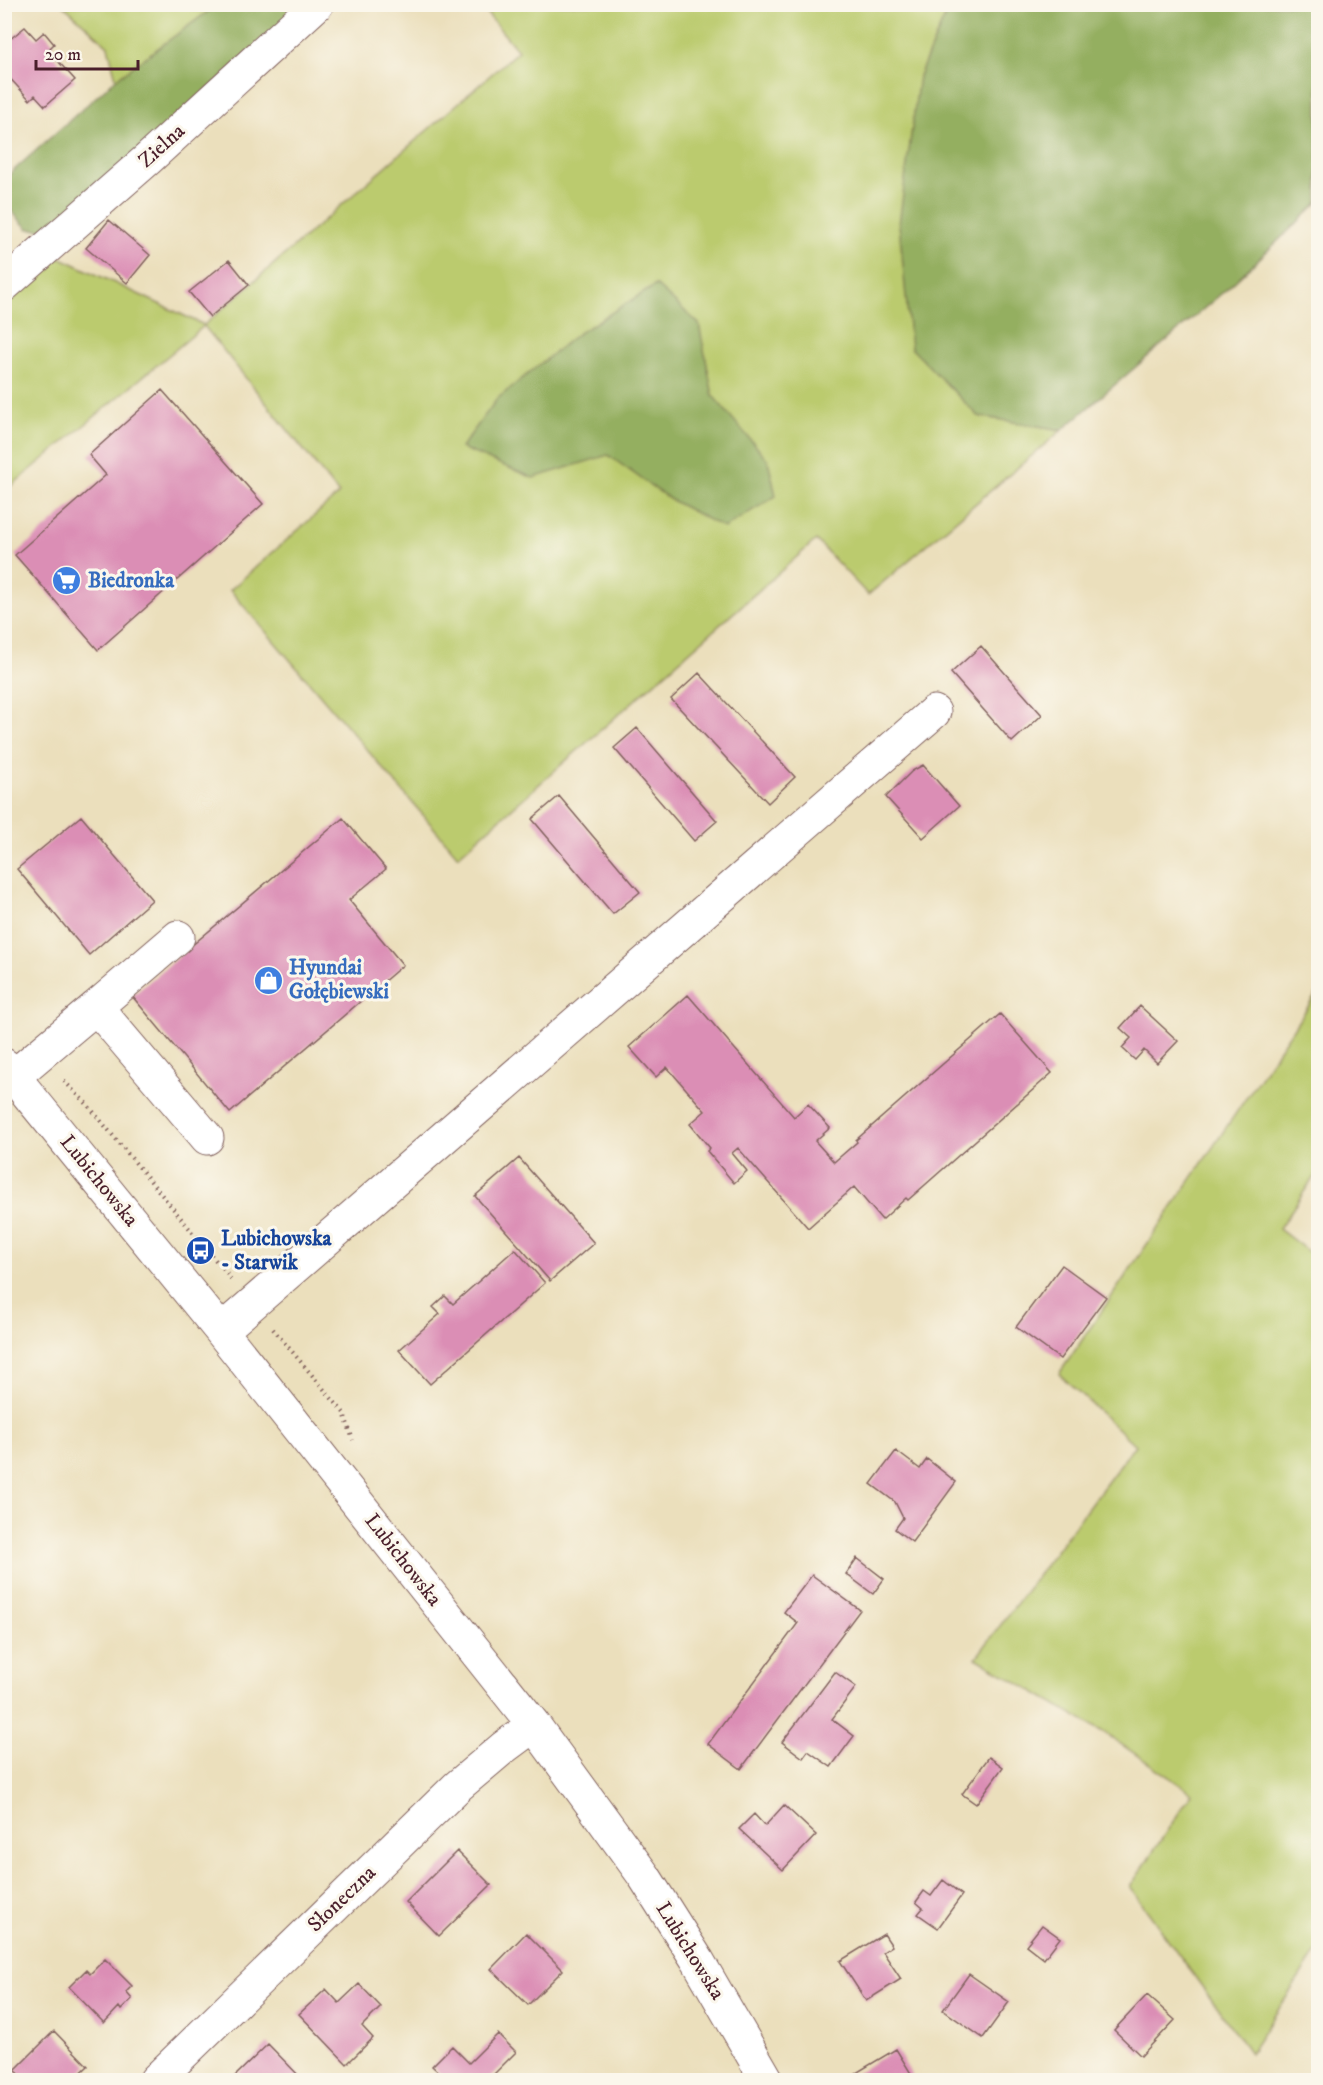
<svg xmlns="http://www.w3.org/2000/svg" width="1323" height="2085" font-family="'IM FELL DW Pica',serif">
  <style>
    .green { fill: #bbcb6e; stroke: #82754c; stroke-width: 1.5 }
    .forest { fill: #94af61; stroke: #6f6746; stroke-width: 1.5 }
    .building { fill: #db8eb5 }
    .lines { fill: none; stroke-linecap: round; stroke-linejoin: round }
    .minor-casing { stroke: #82625e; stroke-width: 35 }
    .path { stroke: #82625e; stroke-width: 4; stroke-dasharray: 1.5 4.5; stroke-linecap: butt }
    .minor { stroke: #fff; stroke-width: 33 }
    .labels { text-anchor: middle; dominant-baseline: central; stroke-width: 6; stroke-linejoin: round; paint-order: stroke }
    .street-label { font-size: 21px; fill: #4a1f2b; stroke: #fbf7ec }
    .shop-label { font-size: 21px; font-weight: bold; fill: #366cbe; stroke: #fbf7ec; text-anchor: start }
    .transit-label { font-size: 21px; font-weight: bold; fill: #164399; stroke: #fbf7ec; text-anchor: start }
  </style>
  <rect width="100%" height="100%" fill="#fbf7ec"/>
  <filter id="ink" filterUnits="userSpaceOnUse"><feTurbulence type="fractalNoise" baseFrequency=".0167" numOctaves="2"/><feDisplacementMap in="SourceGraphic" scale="12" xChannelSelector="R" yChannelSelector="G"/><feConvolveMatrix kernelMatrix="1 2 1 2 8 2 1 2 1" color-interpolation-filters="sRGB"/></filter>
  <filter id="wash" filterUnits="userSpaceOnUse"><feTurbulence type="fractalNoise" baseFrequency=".008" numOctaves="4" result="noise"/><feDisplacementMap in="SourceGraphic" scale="24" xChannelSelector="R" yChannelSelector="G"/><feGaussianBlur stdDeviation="1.35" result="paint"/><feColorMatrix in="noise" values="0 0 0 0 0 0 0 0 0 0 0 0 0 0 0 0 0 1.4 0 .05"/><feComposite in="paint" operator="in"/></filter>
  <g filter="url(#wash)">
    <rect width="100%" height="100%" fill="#ebdfbc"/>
    <path class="green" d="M 63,5 L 217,5 L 116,79 L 108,46 Z
      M 480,5 L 950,5 L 919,76 L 978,416 L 1062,430 L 868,595 L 816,540 L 458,856 L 230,590 L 339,494 L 204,326 L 5,491 L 5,301 L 57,256 L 204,325 L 518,51 Z
      M 1318,992 L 1318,1171 L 1279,1229 L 1318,1259 L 1318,1949 L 1250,2053 L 1130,1887 L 1192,1793 L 1103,1732 L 976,1658 L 1135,1445 L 1059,1374 Z"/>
    <path class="forest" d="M 217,5 L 303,5 L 52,230 L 28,229 L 5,204 L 4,179 L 116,79 Z
      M 950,5 L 1318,5 L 1318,203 L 1228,288 L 1062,430 L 978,416 L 911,348 L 899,224 L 919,76 Z
      M 656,285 L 699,324 L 713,396 L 768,460 L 776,496 L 724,528 L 671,500 L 608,455 L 533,478 L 461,448 L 497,399 L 577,334 Z"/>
    <g id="blocks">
      <path class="building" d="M 25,27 L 36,39 L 44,32 L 54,44 L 48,50 L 75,80 L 45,106 L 35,95 L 30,100 L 4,72 L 4,44 Z
        M 109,220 L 150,255 L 127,283 L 86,248 Z
        M 229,260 L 249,285 L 210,317 L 189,292 Z
        M 162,390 L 263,504 L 98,650 L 15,555 L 106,475 L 89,455 Z
        M 981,646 L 1042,715 L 1012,742 L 951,673 Z
        M 699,673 L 795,777 L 768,803 L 671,699 Z
        M 637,728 L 717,821 L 694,841 L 614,748 Z
        M 923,765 L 959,806 L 923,838 L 886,797 L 912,771 Z
        M 559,796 L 640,892 L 613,914 L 532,819 Z
        M 81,816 L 152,900 L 89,955 L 17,869 Z
        M 343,818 L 386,869 L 349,900 L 403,965 L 230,1113 L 132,996 Z
        M 688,995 L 794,1117 L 808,1104 L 830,1128 L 815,1141 L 834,1162 L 857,1142 L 856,1140 L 1000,1014 L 1052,1073 L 908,1200 L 906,1198 L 882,1220 L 854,1187 L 808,1228 L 738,1148 L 732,1153 L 747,1171 L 734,1183 L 707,1151 L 710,1148 L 690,1124 L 705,1111 L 667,1067 L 656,1077 L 629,1047 Z
        M 1140,1006 L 1178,1041 L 1157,1063 L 1144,1050 L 1135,1060 L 1122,1048 L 1131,1038 L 1120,1028 Z
        M 519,1158 L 594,1243 L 550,1281 L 475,1196 Z
        M 515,1249 L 545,1283 L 430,1384 L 399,1350 L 440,1314 L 433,1307 L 445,1296 L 453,1304 Z
        M 1062,1265 L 1106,1297 L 1060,1359 L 1016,1327 Z
        M 896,1451 L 920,1469 L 927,1459 L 956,1482 L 912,1542 L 895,1529 L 903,1518 L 895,1502 L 871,1484 Z
        M 857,1558 L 884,1579 L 873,1594 L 846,1574 Z
        M 812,1575 L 860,1610 L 741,1769 L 708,1744 L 798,1623 L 784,1612 Z
        M 835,1672 L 856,1687 L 832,1719 L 854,1736 L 831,1767 L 808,1751 L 803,1758 L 782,1742 Z
        M 989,1757 L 1003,1767 L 976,1804 L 962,1794 Z
        M 784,1805 L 816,1835 L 783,1870 L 739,1829 L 754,1814 L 765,1826 Z
        M 457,1851 L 491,1885 L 439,1936 L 406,1902 Z
        M 943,1880 L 962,1895 L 938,1928 L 918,1914 L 923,1908 L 916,1902 L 924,1891 L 931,1896 Z
        M 1042,1925 L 1060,1938 L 1044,1959 L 1026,1945 Z
        M 526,1933 L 563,1970 L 528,2005 L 491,1969 Z
        M 884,1934 L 892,1946 L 883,1952 L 901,1979 L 866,2001 L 840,1961 Z
        M 105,1959 L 132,1986 L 126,1992 L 132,1999 L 121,2010 L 119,2007 L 104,2023 L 69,1987 L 86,1970 L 90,1974 Z
        M 969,1974 L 1009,2002 L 983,2038 L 943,2010 Z
        M 359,1984 L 381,2007 L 362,2026 L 373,2038 L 347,2064 L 299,2014 L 326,1989 L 339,2003 Z
        M 1147,1995 L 1175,2020 L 1141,2056 L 1114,2030 Z
        M 54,2031 L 88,2066 L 73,2080 L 26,2080 L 15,2070 Z
        M 498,2034 L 516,2052 L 488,2080 L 447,2080 L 432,2066 L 452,2046 L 469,2063 Z
        M 268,2044 L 303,2080 L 231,2080 Z
        M 896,2049 L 915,2080 L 860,2080 L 856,2073 Z"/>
    </g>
  </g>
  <g filter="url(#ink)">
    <use href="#blocks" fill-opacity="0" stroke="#82625e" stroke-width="1.5"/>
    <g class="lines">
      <defs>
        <path id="minor" d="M 4,285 L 148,159 L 317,4
          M 96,1007 L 178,937
          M 4,1065 L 221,1331 L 534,1725 L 644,1876 L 698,1961 L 767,2080
          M 14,1076 L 96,1007 L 207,1138
          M 221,1331 L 934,712
          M 156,2080 L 458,1786 L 503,1748 L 534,1725"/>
      </defs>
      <use href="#minor" class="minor-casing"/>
      <path class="path" d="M 64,1081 L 87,1104 L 231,1279
        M 273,1329 L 344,1413 L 353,1440"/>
      <use href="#minor" class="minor"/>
    </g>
  </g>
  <defs>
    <symbol id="supermarket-disc" viewBox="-11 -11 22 22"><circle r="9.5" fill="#3f7fe0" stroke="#fbf7ec"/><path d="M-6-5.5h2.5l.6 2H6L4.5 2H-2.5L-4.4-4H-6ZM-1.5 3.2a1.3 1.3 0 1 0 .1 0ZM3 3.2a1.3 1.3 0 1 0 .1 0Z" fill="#fff"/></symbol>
    <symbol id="shop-disc" viewBox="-11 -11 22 22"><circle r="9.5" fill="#3f7fe0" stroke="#fbf7ec"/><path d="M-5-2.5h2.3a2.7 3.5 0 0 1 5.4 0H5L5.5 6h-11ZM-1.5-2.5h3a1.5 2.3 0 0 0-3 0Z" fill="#fff"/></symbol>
    <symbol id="bus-disc" viewBox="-11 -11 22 22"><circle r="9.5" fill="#1a4fb4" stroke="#fbf7ec"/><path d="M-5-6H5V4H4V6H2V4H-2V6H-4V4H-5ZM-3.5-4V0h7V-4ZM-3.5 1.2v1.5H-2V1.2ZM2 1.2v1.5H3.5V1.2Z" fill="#fff"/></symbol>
  </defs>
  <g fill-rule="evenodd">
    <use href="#supermarket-disc" x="50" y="564" width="33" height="33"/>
    <use href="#shop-disc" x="252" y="964" width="33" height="33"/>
    <use href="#bus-disc" x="184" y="1234" width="33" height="33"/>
  </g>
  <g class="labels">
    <g class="street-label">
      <text transform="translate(162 146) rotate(-42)">Zielna</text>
      <text transform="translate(99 1181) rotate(51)">Lubichowska</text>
      <text transform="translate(403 1560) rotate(52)">Lubichowska</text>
      <text transform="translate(342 1899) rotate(-44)">Słoneczna</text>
      <text transform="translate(690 1951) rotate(58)">Lubichowska</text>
    </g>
    <g class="shop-label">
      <text x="88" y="581">Biedronka</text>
      <text x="289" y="968">Hyundai<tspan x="289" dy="24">Gołębiewski</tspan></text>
    </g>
    <g class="transit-label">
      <text x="221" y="1239">Lubichowska<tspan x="221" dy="24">- Starwik</tspan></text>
    </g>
  </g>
  <rect width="1323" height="2085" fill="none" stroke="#fbf7ec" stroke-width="24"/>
  <path d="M36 60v9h102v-9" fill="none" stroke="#4a1f2b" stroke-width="3"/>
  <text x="45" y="60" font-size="18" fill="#4a1f2b" stroke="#fbf7ec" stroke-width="4.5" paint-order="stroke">20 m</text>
</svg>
